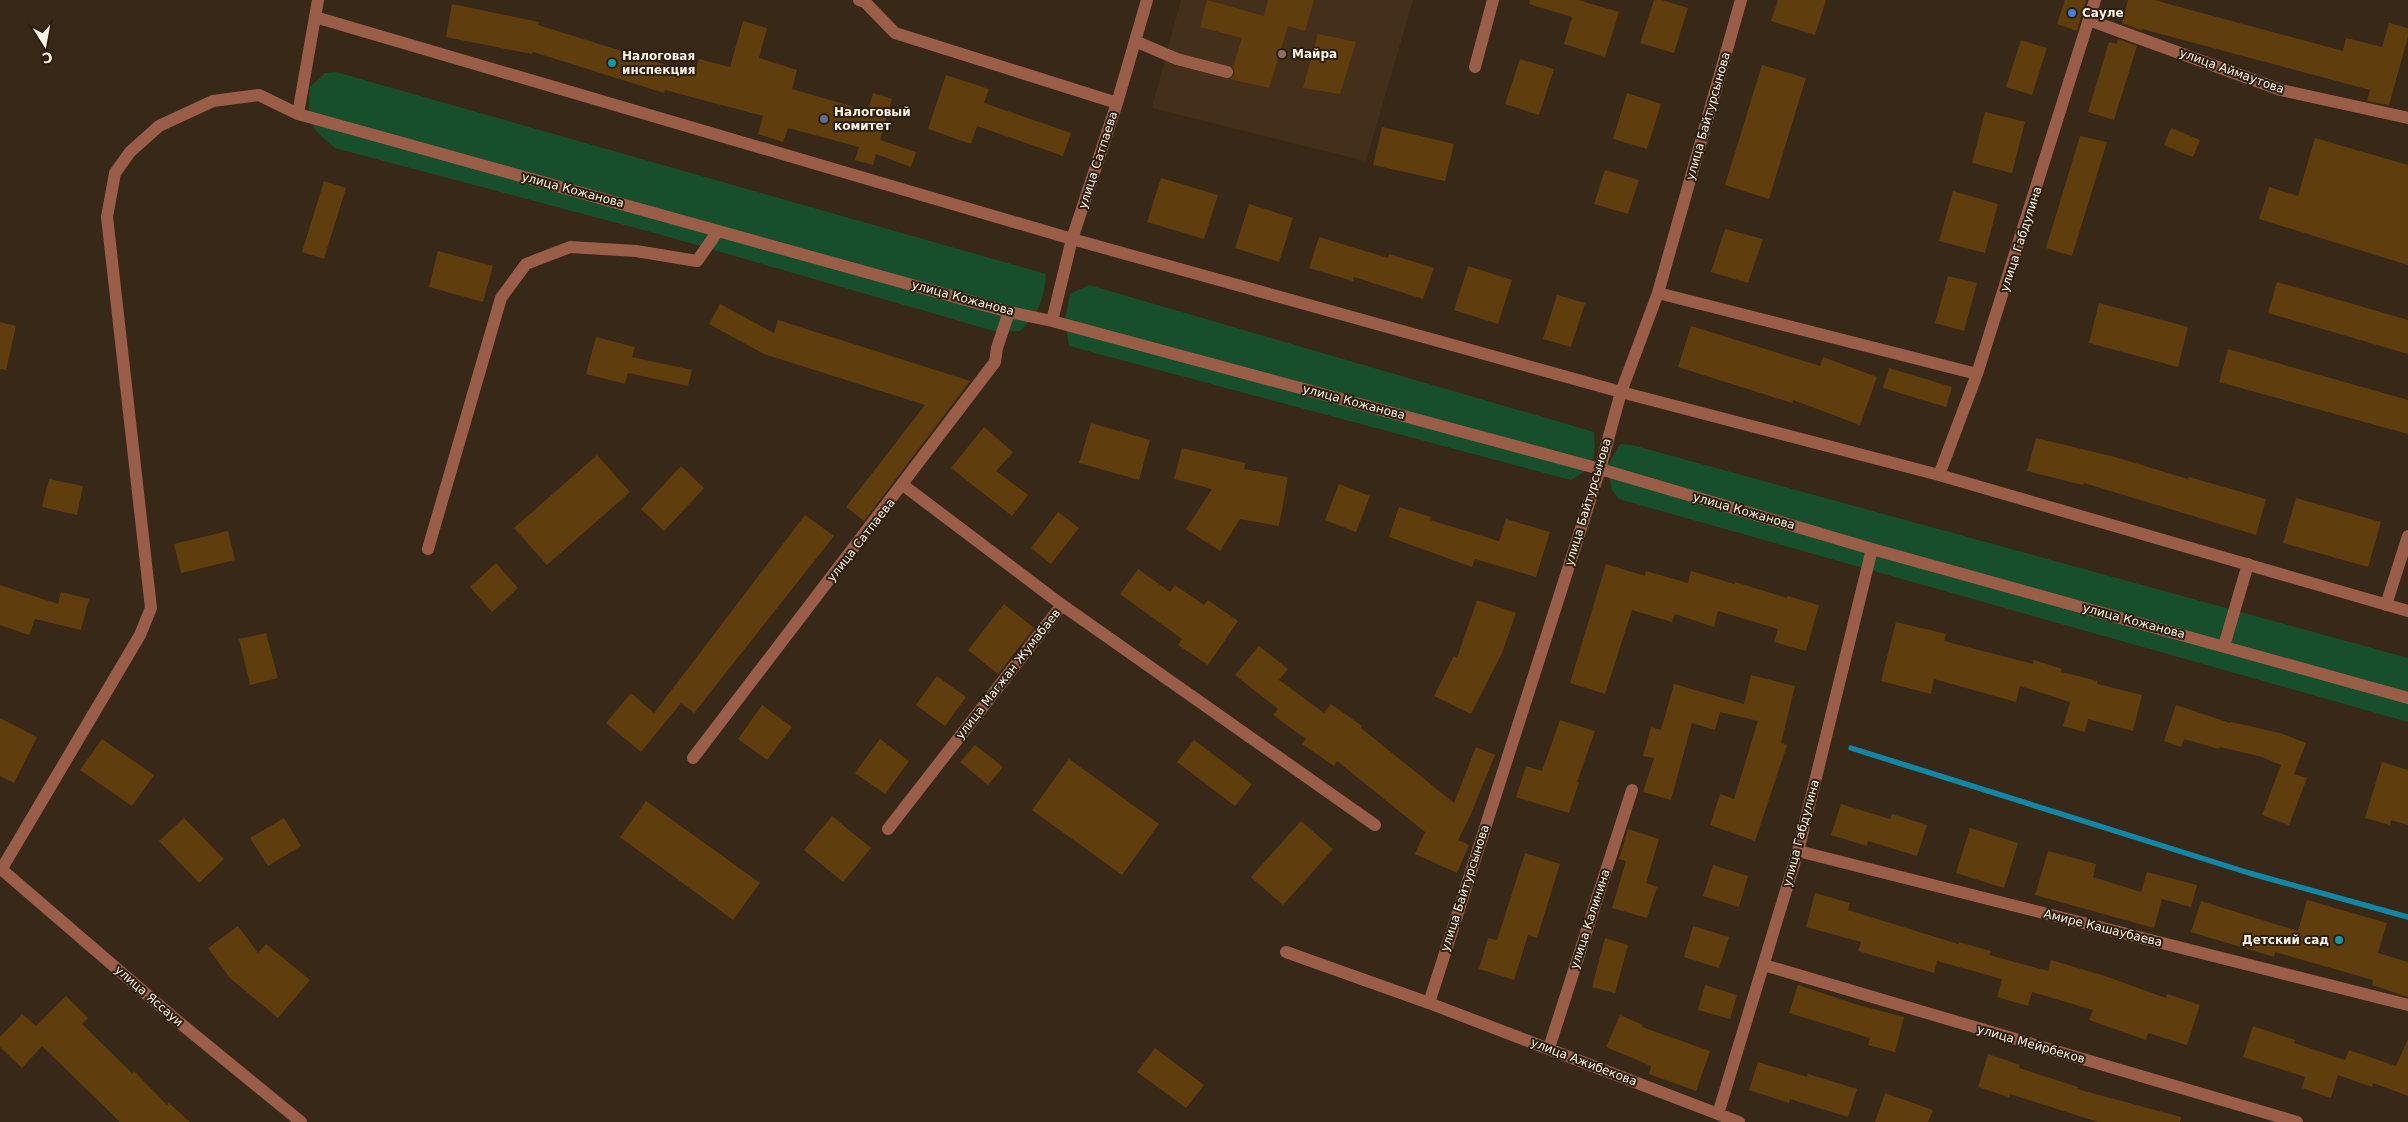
<svg xmlns="http://www.w3.org/2000/svg" width="2408" height="1122" font-family="'DejaVu Sans',sans-serif">
  <style>
    .built { fill: #44301a }
    .green { fill: #174f2c }
    .lines { fill: none; stroke-linecap: round; stroke-linejoin: round }
    .stream { stroke: #1186a5; stroke-width: 5.5 }
    .building { fill: #603d0d }
    .minor { stroke: #9a5e48; stroke-width: 12 }
    .shop-dot { fill: #3f7fe0; stroke: #2d1e0e; stroke-width: 2 }
    .education-dot { fill: #8d6e63; stroke: #2d1e0e; stroke-width: 2 }
    .culture-dot { fill: #0f9aa8; stroke: #2d1e0e; stroke-width: 2 }
    .service-dot { fill: #5c6f8a; stroke: #2d1e0e; stroke-width: 2 }
    .labels { text-anchor: middle; dominant-baseline: central; stroke-width: 4; stroke-linejoin: round; paint-order: stroke }
    .poi-label { font-size: 12px; font-weight: bold; fill: #fdf3e8; stroke: #2d1e0e; text-anchor: start }
    .street-label { font-size: 12px; fill: #fdf3e8; stroke: #2d1e0e }
  </style>
  <rect width="100%" height="100%" fill="#382817"/>
  <path class="built" d="M 1181,0 L 1413,0 L 1366,161 L 1152,108 Z"/>
  <path class="green" d="M 336,72 L 1046,274 C 1044,299 1039,313 1020,331 L 994,331 L 662,235 L 335,148 C 308,125 307,122 310,87 L 325,73 Z
    M 1089,285 L 1594,432 C 1596,458 1595,467 1571,480 L 1069,346 L 1065,321 L 1070,294 Z
    M 1620,444 L 1632,445 L 2408,658 L 2408,722 L 1619,499 L 1612,490 L 1608,472 L 1608,465 Z"/>
  <g class="lines">
    <path class="stream" d="M 1851,748 L 2249,873 L 2408,917"/>
  </g>
  <path class="building" d="M 1207,0 L 1264,16 L 1268,0 L 1314,0 L 1305,31 L 1288,26 L 1269,88 L 1230,79 L 1235,74 L 1233,67 L 1242,38 L 1200,27 Z
    M 1530,0 L 1578,0 L 1619,12 L 1605,57 L 1564,44 L 1572,17 L 1529,4 Z
    M 1654,0 L 1662,0 L 1688,8 L 1674,53 L 1640,43 Z
    M 1778,0 L 1826,0 L 1815,35 L 1771,21 Z
    M 2065,0 L 2086,0 L 2077,31 L 2057,24 Z
    M 2128,0 L 2154,0 L 2343,51 L 2346,38 L 2382,47 L 2389,23 L 2408,28 L 2408,37 L 2389,105 L 2367,101 L 2370,90 L 2142,29 L 2141,30 L 2122,23 Z
    M 452,4 L 539,22 L 538,25 L 695,74 L 699,59 L 730,67 L 743,21 L 767,28 L 759,58 L 797,70 L 792,89 L 868,111 L 873,93 L 892,99 L 880,140 L 916,152 L 911,167 L 876,154 L 873,165 L 855,160 L 859,147 L 788,128 L 783,142 L 758,134 L 763,116 L 665,90 L 664,93 L 533,52 L 532,54 L 446,37 Z
    M 1318,34 L 1356,42 L 1340,94 L 1303,88 Z
    M 2118,39 L 2137,46 L 2114,120 L 2088,112 L 2109,42 L 2117,44 Z
    M 2021,40 L 2047,48 L 2032,95 L 2006,87 Z
    M 1520,59 L 1554,69 L 1539,115 L 1505,104 Z
    M 1762,65 L 1806,78 L 1769,199 L 1725,185 Z
    M 946,75 L 989,89 L 984,103 L 1071,133 L 1063,156 L 977,126 L 971,144 L 928,129 Z
    M 1627,93 L 1661,104 L 1647,149 L 1613,139 Z
    M 1985,112 L 2025,122 L 2012,173 L 1972,163 Z
    M 1382,127 L 1454,144 L 1445,181 L 1373,165 Z
    M 2171,128 L 2200,140 L 2193,157 L 2164,145 Z
    M 2080,136 L 2107,142 L 2072,256 L 2046,248 Z
    M 2315,138 L 2408,165 L 2408,265 L 2259,219 L 2269,187 L 2298,196 Z
    M 1605,170 L 1639,180 L 1628,214 L 1594,204 Z
    M 1161,178 L 1218,195 L 1204,239 L 1147,222 Z
    M 324,181 L 346,188 L 324,259 L 302,252 Z
    M 1953,191 L 1998,204 L 1985,253 L 1939,241 Z
    M 1249,204 L 1293,218 L 1279,262 L 1235,248 Z
    M 1725,229 L 1763,239 L 1748,283 L 1711,272 Z
    M 1319,237 L 1388,258 L 1389,254 L 1434,268 L 1423,299 L 1354,277 L 1353,281 L 1309,268 Z
    M 438,251 L 493,266 L 483,302 L 429,287 Z
    M 1468,266 L 1512,280 L 1498,324 L 1454,310 Z
    M 1948,276 L 1977,283 L 1964,331 L 1935,323 Z
    M 2277,282 L 2408,320 L 2408,354 L 2268,313 Z
    M 1557,295 L 1585,303 L 1571,347 L 1543,339 Z
    M 2099,303 L 2188,327 L 2178,367 L 2089,343 Z
    M 720,304 L 774,333 L 778,320 L 970,381 L 864,521 L 846,507 L 925,405 L 764,354 L 709,324 Z
    M 0,322 L 16,326 L 6,370 L 0,369 Z
    M 1691,326 L 1820,366 L 1823,357 L 1877,377 L 1860,425 L 1793,400 L 1792,403 L 1678,367 Z
    M 596,337 L 635,347 L 632,357 L 692,370 L 688,386 L 628,373 L 625,384 L 586,374 Z
    M 2228,349 L 2408,400 L 2408,434 L 2219,382 Z
    M 1889,368 L 1952,387 L 1946,407 L 1883,388 Z
    M 1091,423 L 1150,440 L 1139,480 L 1079,463 Z
    M 984,427 L 1013,452 L 996,471 L 1028,495 L 1012,516 L 951,468 Z
    M 2036,438 L 2115,457 L 2188,479 L 2189,477 L 2266,499 L 2256,535 L 2084,483 L 2083,485 L 2027,471 Z
    M 1182,448 L 1245,463 L 1244,469 L 1288,477 L 1279,526 L 1240,519 L 1220,551 L 1186,529 L 1212,489 L 1174,479 Z
    M 597,455 L 630,492 L 547,565 L 514,528 Z
    M 681,466 L 704,488 L 664,531 L 641,509 Z
    M 49,479 L 83,486 L 77,515 L 42,507 Z
    M 1339,484 L 1370,496 L 1356,532 L 1325,520 Z
    M 2296,498 L 2381,522 L 2368,567 L 2283,543 Z
    M 1399,507 L 1431,517 L 1430,520 L 1499,541 L 1506,519 L 1550,532 L 1536,577 L 1475,559 L 1472,567 L 1389,537 Z
    M 1058,512 L 1079,528 L 1051,564 L 1031,548 Z
    M 805,515 L 834,536 L 694,713 L 681,703 L 641,752 L 606,723 L 631,693 L 654,713 Z
    M 228,531 L 235,560 L 181,573 L 174,544 Z
    M 496,563 L 518,588 L 492,612 L 470,587 Z
    M 1606,564 L 1645,576 L 1646,571 L 1688,583 L 1691,571 L 1734,584 L 1735,582 L 1787,598 L 1787,596 L 1819,605 L 1806,651 L 1774,642 L 1778,629 L 1718,611 L 1714,627 L 1675,614 L 1672,622 L 1632,610 L 1605,694 L 1570,683 Z
    M 1138,569 L 1170,592 L 1175,585 L 1204,605 L 1208,600 L 1238,621 L 1208,665 L 1178,645 L 1182,639 L 1120,594 Z
    M 0,585 L 58,604 L 61,592 L 89,599 L 81,630 L 35,619 L 29,635 L 0,625 Z
    M 1477,600 L 1516,613 L 1502,653 L 1471,714 L 1434,696 L 1454,656 L 1457,658 Z
    M 1004,604 L 1034,628 L 998,674 L 968,650 Z
    M 1896,622 L 1946,634 L 1944,641 L 2033,664 L 2034,660 L 2062,669 L 2061,672 L 2098,681 L 2097,684 L 2142,695 L 2133,731 L 2088,719 L 2085,732 L 2063,726 L 2070,702 L 2020,686 L 2016,702 L 1934,679 L 1931,694 L 1881,681 Z
    M 266,633 L 278,678 L 250,685 L 239,639 Z
    M 1259,646 L 1288,669 L 1279,680 L 1324,713 L 1331,704 L 1362,726 L 1361,728 L 1454,803 L 1476,747 L 1495,755 L 1470,816 L 1458,840 L 1469,845 L 1457,873 L 1415,854 L 1425,832 L 1337,761 L 1334,766 L 1302,744 L 1306,739 L 1273,715 L 1278,709 L 1235,675 Z
    M 1751,675 L 1795,686 L 1781,743 L 1787,745 L 1755,841 L 1710,825 L 1720,794 L 1734,799 L 1758,721 L 1720,712 L 1715,730 L 1692,723 L 1671,800 L 1643,792 L 1654,758 L 1643,756 L 1651,727 L 1661,730 L 1674,684 L 1744,704 Z
    M 937,676 L 966,697 L 945,726 L 916,705 Z
    M 762,705 L 792,727 L 767,760 L 738,739 Z
    M 2176,705 L 2230,723 L 2231,722 L 2280,733 L 2306,743 L 2294,774 L 2307,778 L 2289,825 L 2262,815 L 2281,765 L 2262,757 L 2220,747 L 2219,749 L 2184,739 L 2181,747 L 2164,741 Z
    M 0,718 L 37,737 L 14,783 L 0,776 Z
    M 1560,720 L 1595,731 L 1577,782 L 1579,782 L 1569,813 L 1516,797 L 1526,766 L 1542,771 Z
    M 102,739 L 154,775 L 132,806 L 80,770 Z
    M 880,739 L 909,761 L 885,794 L 855,773 Z
    M 1194,740 L 1252,784 L 1235,806 L 1177,762 Z
    M 975,745 L 1003,767 L 988,785 L 960,762 Z
    M 1069,759 L 1159,824 L 1122,875 L 1032,810 Z
    M 2382,762 L 2408,770 L 2408,825 L 2391,820 L 2390,825 L 2365,818 Z
    M 646,801 L 760,883 L 733,920 L 620,837 Z
    M 1841,804 L 1890,819 L 1892,814 L 1927,825 L 1917,856 L 1868,841 L 1867,846 L 1831,835 Z
    M 832,816 L 871,848 L 843,882 L 804,850 Z
    M 184,818 L 224,859 L 199,883 L 159,841 Z
    M 284,818 L 301,846 L 268,866 L 250,838 Z
    M 1301,821 L 1333,849 L 1283,905 L 1251,877 Z
    M 1970,828 L 2018,843 L 2004,888 L 1956,873 Z
    M 1628,829 L 1659,839 L 1646,883 L 1657,887 L 1647,918 L 1612,908 L 1626,861 L 1619,859 Z
    M 2048,851 L 2096,864 L 2093,877 L 2141,892 L 2147,872 L 2197,885 L 2191,907 L 2162,899 L 2154,928 L 2035,895 Z
    M 1525,853 L 1560,864 L 1537,938 L 1528,935 L 1514,980 L 1479,969 L 1488,938 L 1497,940 Z
    M 1713,865 L 1748,876 L 1739,907 L 1703,896 Z
    M 1815,893 L 1850,903 L 1848,910 L 1958,944 L 1959,942 L 1991,951 L 1989,955 L 2048,971 L 2051,960 L 2105,976 L 2166,998 L 2167,994 L 2200,1005 L 2187,1045 L 2148,1033 L 2146,1040 L 2089,1020 L 2093,1010 L 2032,992 L 2028,1006 L 1997,997 L 2002,979 L 1937,961 L 1934,973 L 1858,951 L 1861,942 L 1806,927 Z
    M 2307,900 L 2387,923 L 2378,953 L 2408,962 L 2408,997 L 2372,985 L 2373,980 L 2275,952 L 2274,957 L 2191,932 L 2201,901 L 2298,931 Z
    M 238,926 L 258,953 L 266,944 L 310,980 L 278,1018 L 230,978 L 208,948 Z
    M 1693,926 L 1729,937 L 1719,968 L 1684,957 Z
    M 1605,938 L 1628,945 L 1615,993 L 1592,987 Z
    M 1705,985 L 1737,995 L 1730,1019 L 1698,1010 Z
    M 1798,985 L 1858,1005 L 1904,1017 L 1895,1052 L 1868,1045 L 1870,1038 L 1789,1013 Z
    M 66,996 L 88,1018 L 82,1024 L 132,1073 L 134,1071 L 167,1105 L 169,1103 L 190,1122 L 120,1122 L 42,1046 L 22,1068 L 0,1047 L 0,1037 L 22,1014 L 36,1026 Z
    M 1620,1015 L 1643,1025 L 1642,1027 L 1710,1051 L 1696,1091 L 1649,1074 L 1651,1066 L 1606,1047 Z
    M 2253,1026 L 2295,1040 L 2294,1043 L 2345,1060 L 2349,1050 L 2396,1066 L 2408,1039 L 2408,1096 L 2373,1083 L 2372,1087 L 2338,1075 L 2331,1098 L 2302,1088 L 2305,1077 L 2243,1057 Z
    M 1155,1048 L 1204,1085 L 1186,1108 L 1137,1072 Z
    M 1988,1054 L 2020,1065 L 2019,1068 L 2078,1087 L 2077,1089 L 2181,1117 L 2180,1122 L 2098,1122 L 2010,1094 L 2009,1097 L 1978,1087 Z
    M 1758,1062 L 1807,1077 L 1808,1074 L 1857,1089 L 1848,1117 L 1790,1099 L 1789,1103 L 1749,1090 Z
    M 1885,1093 L 1933,1110 L 1928,1122 L 1875,1122 Z"/>
  <g class="lines">
    <path class="minor" d="M 859,0 L 865,2 L 895,33 L 1117,103
      M 315,17 L 1072,239 L 1621,392 L 1939,475 L 2408,611
      M 2089,20 L 2281,90 L 2408,118
      M 1135,41 L 1177,59 L 1227,72
      M 1475,67 L 1493,0
      M 298,114 L 318,0
      M 1658,293 L 1977,374
      M 1052,321 L 1072,239 L 1117,103 L 1147,0
      M 1939,475 L 1977,374 L 2095,0
      M 428,549 L 501,298 L 526,264 L 570,247 L 636,251 L 697,261 L 718,231
      M 1062,605 L 1375,825
      M 2386,605 L 2408,536
      M 2224,646 L 2248,564
      M 693,758 L 995,362 L 997,348 L 1009,312
      M 888,829 L 1062,605 L 903,485
      M 1798,851 L 2408,1005
      M 0,868 L 180,1023 L 301,1122
      M 1,870 L 140,635 L 151,608 L 107,217 L 115,173 L 130,152 L 159,126 L 213,101 L 259,95 L 298,114 L 1009,312 L 1052,321 L 1600,469 L 1872,549 L 2408,698
      M 1286,952 L 1429,1003 L 1739,1122
      M 1764,965 L 2297,1122
      M 1429,1003 L 1600,469 L 1621,392 L 1658,293 L 1741,0
      M 1549,1048 L 1632,790
      M 1718,1114 L 1798,851 L 1872,549"/>
  </g>
  <circle class="shop-dot" cx="2072" cy="13" r="5"/>
  <circle class="education-dot" cx="1282" cy="54" r="5"/>
  <g class="culture-dot">
    <circle cx="612" cy="63" r="5"/>
    <circle cx="2339" cy="940" r="5"/>
  </g>
  <circle class="service-dot" cx="824" cy="119" r="5"/>
  <g class="labels">
    <g class="poi-label">
      <text x="2082" y="13">Сауле</text>
      <text x="1292" y="54">Майра</text>
      <text x="622" y="56">Налоговая<tspan x="622" dy="14">инспекция</tspan></text>
      <text x="834" y="112">Налоговый<tspan x="834" dy="14">комитет</tspan></text>
      <text x="2329" y="940" text-anchor="end">Детский сад</text>
    </g>
    <g class="street-label">
      <text transform="translate(2232 71) rotate(20)">улица Аймаутова</text>
      <text transform="translate(1708 116) rotate(-74)">улица Байтурсынова</text>
      <text transform="translate(1098 160) rotate(-72)">улица Сатпаева</text>
      <text transform="translate(573 190) rotate(15)">улица Кожанова</text>
      <text transform="translate(2021 239) rotate(-72)">улица Габдулина</text>
      <text transform="translate(963 298) rotate(15)">улица Кожанова</text>
      <text transform="translate(1354 402) rotate(15)">улица Кожанова</text>
      <text transform="translate(1588 502) rotate(-73)">улица Байтурсынова</text>
      <text transform="translate(1744 511) rotate(16)">улица Кожанова</text>
      <text transform="translate(861 540) rotate(-52)">улица Сатпаева</text>
      <text transform="translate(2134 621) rotate(15)">улица Кожанова</text>
      <text transform="translate(1008 674) rotate(-52)">улица Магжан Жумабаев</text>
      <text transform="translate(1801 833) rotate(-75)">улица Габдулина</text>
      <text transform="translate(1465 888) rotate(-72)">улица Байтурсынова</text>
      <text transform="translate(1590 919) rotate(-72)">улица Калинина</text>
      <text transform="translate(2103 928) rotate(14)">Амире Кашаубаева</text>
      <text transform="translate(149 996) rotate(41)">улица Яссауи</text>
      <text transform="translate(2031 1044) rotate(16)">улица Мейрбеков</text>
      <text transform="translate(1584 1062) rotate(21)">улица Ажибекова</text>
    </g>
  </g>
  <g transform="translate(45 45) rotate(169)" stroke="#2d1e0e" stroke-width="4" paint-order="stroke">
  <path d="M0-4L9 19L0 12L-9 19Z" fill="#fdf3e8"/>
  <text y="-8" font-size="14" font-weight="bold" text-anchor="middle" fill="#fdf3e8">С</text>
  </g>
</svg>
